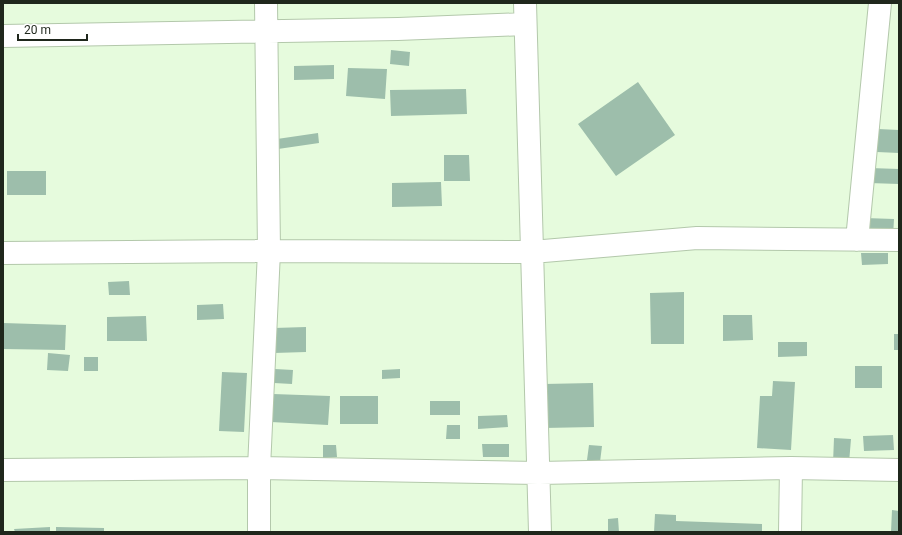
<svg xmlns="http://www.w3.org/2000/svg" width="902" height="535" font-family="Roboto,sans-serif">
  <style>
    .building { fill: #9dbeab }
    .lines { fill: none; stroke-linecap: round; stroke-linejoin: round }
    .minor-casing { stroke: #b3c8ab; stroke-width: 24 }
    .minor { stroke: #fff; stroke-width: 22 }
  </style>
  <rect width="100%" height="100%" fill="#e6fbdd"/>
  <path class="building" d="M 391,50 L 410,52 L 409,66 L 390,64 Z
    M 334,65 L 334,79 L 294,80 L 294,66 Z
    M 348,68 L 387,69 L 385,99 L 346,96 Z
    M 638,82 L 675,135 L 616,176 L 578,124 Z
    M 466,89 L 467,114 L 391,116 L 390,90 Z
    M 878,129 L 899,130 L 899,153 L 877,152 Z
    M 318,133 L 319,143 L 278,149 L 277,139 Z
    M 444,155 L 469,155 L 470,181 L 444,181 Z
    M 870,168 L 899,169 L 899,184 L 869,183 Z
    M 7,171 L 46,171 L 46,195 L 7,195 Z
    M 441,182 L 442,206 L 392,207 L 392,183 Z
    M 865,218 L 894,219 L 893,237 L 864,235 Z
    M 861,253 L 888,253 L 888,264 L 862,265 Z
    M 129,281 L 130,295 L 109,295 L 108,282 Z
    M 684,292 L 684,344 L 651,344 L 650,293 Z
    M 223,304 L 224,319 L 197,320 L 197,305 Z
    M 723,315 L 752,315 L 753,340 L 723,341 Z
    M 146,316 L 147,341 L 107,341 L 107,317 Z
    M 3,323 L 66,325 L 65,350 L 3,349 Z
    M 306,327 L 306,352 L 274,353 L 274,328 Z
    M 894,334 L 899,334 L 899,350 L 894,350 Z
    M 778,342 L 807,342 L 807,356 L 778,357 Z
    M 48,353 L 70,355 L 68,371 L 47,370 Z
    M 84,357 L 98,357 L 98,371 L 84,371 Z
    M 855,366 L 882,366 L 882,388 L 855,388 Z
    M 275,369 L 293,370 L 292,384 L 274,383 Z
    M 400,369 L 400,378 L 382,379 L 382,370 Z
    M 222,372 L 247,373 L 244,432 L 219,431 Z
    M 773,381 L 795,382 L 791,450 L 757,448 L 760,396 L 772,396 Z
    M 593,383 L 594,427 L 544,428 L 544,384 Z
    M 273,394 L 330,396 L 328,425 L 271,422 Z
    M 340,396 L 378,396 L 378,424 L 340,424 Z
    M 430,401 L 460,401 L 460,415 L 430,415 Z
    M 507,415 L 508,427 L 478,429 L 478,416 Z
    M 447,425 L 460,425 L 460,439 L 446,439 Z
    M 893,435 L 894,450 L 864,451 L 863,436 Z
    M 834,438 L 851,439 L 849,463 L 833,463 Z
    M 482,444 L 509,444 L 509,457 L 483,457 Z
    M 323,445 L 336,445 L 337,457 L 323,458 Z
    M 589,445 L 602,446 L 600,462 L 587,460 Z
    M 892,510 L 899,511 L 899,532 L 891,532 Z
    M 655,514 L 676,515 L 676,521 L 762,524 L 762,532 L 654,532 Z
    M 618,518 L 619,532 L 608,532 L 608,519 Z
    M 50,527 L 50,532 L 15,532 L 14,529 Z
    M 56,527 L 104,528 L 104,532 L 56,532 Z"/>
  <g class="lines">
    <defs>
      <path id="minor" d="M 525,3 L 540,532
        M 3,36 L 398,29 L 525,24
        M 857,240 L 880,3
        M 3,253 L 269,251 L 532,252 L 697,238 L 899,240
        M 3,470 L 259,468 L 539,473 L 791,468 L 899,470
        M 259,532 L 259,468 L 269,251 L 266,3
        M 790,532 L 791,468"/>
    </defs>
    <use href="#minor" class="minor-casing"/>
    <use href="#minor" class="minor"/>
  </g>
  <rect width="902" height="535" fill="none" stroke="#1f271c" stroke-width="8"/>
  <path d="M18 34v6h69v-6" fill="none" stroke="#1f271c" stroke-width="2"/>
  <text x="24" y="34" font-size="12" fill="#1f271c" stroke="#ffffff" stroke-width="3" paint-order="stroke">20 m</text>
</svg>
